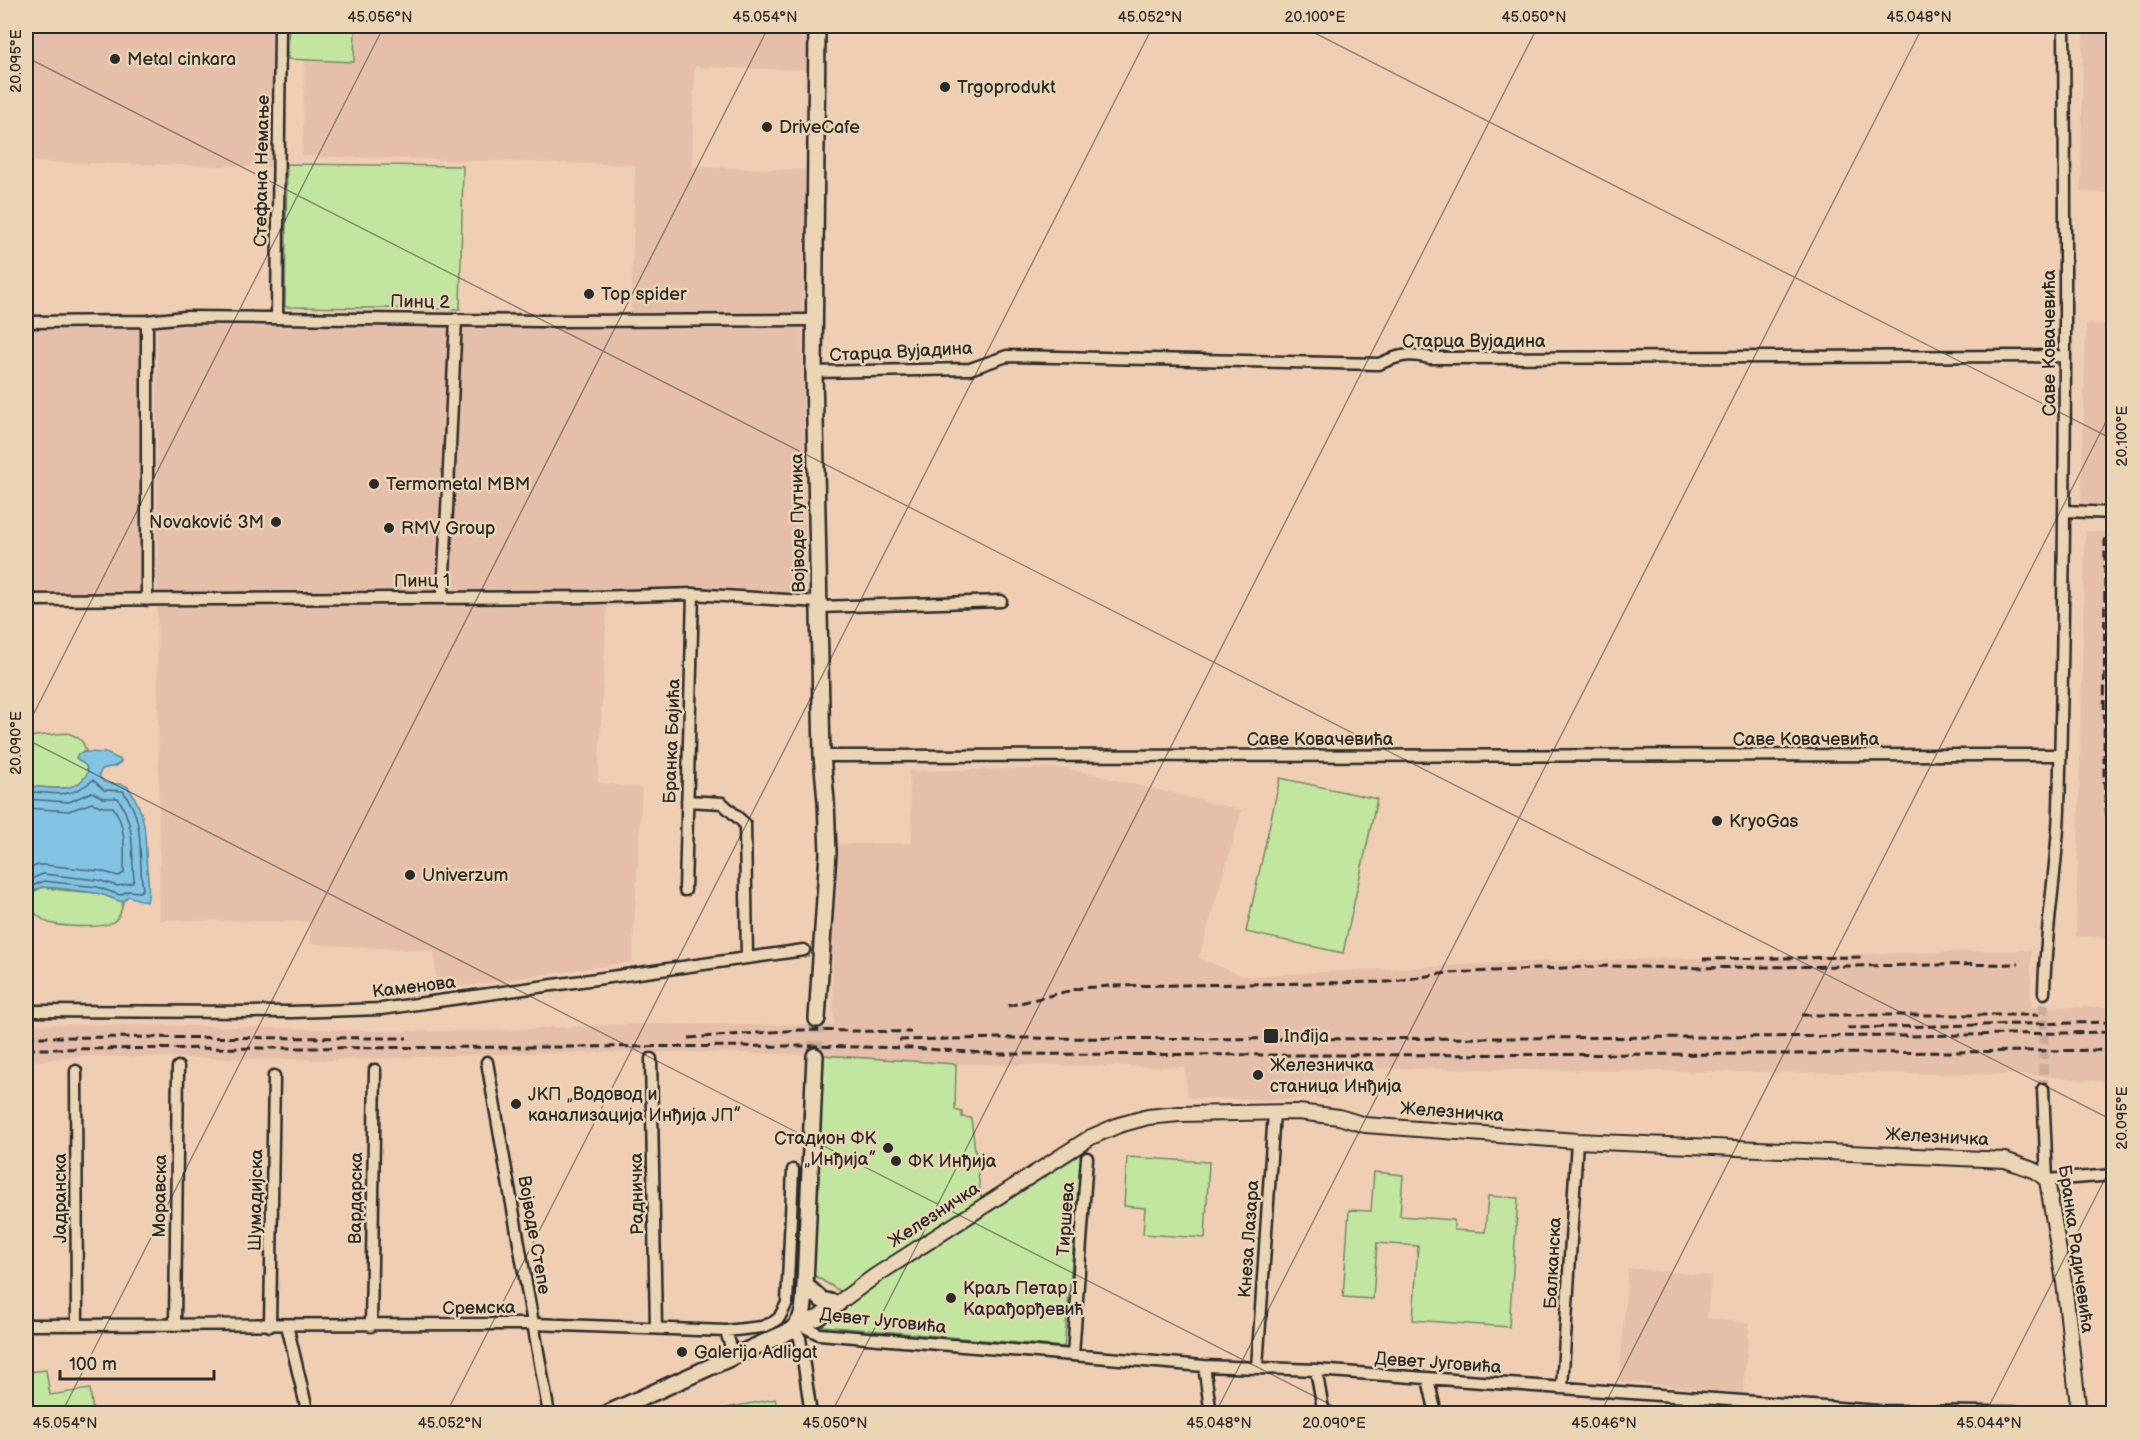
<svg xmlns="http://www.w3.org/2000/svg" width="2139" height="1439" font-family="'Balsamiq Sans',sans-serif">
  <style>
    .built { fill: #e6bfab }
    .green { fill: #c2e59f; stroke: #768865; stroke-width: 1.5 }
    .water { fill: #82c4e3; stroke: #5f8799; stroke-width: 1.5 }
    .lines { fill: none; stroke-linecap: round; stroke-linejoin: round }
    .shore { stroke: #4e6875; stroke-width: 1.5 }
    .minor-tunnel { stroke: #c9ad99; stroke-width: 10; stroke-dasharray: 10 5; stroke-linecap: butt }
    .secondary-tunnel { stroke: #c9ad99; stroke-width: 15; stroke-dasharray: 15 8; stroke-linecap: butt }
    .minor-casing { stroke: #2b2b2b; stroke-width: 15 }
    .tertiary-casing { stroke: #2b2b2b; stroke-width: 18 }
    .secondary-casing { stroke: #2b2b2b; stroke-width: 20 }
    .minor { stroke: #ecd5b4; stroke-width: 10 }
    .tertiary { stroke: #ecd5b4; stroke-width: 14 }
    .secondary { stroke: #ecd5b4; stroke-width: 15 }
    .rail { stroke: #2b2b2b; stroke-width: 3; stroke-dasharray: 9 4.5; stroke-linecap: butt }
    .ticks { fill: none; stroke: #2b2b2b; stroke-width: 1.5; stroke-opacity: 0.45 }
    .poi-dot { fill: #2b2b2b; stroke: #ecd5b4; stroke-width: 2 }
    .labels { text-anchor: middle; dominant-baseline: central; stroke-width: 5; stroke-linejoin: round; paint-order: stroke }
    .poi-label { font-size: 18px; fill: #2b2b2b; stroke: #ecd5b4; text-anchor: start }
    .street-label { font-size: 18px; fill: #2b2b2b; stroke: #ecd5b4 }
    .neatline { fill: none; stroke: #2b2b2b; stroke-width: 2 }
    .ticks-label { font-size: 15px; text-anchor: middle; fill: #2b2b2b }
  </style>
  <rect width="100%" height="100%" fill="#f0ceb4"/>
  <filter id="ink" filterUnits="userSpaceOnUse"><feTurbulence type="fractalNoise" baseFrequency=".0167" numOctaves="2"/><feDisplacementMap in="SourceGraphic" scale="12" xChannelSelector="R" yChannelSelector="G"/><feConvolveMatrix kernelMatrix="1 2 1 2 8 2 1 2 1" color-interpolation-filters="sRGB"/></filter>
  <g filter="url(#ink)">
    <path class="built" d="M 26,26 L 272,26 L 272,167 L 26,162 Z
      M 306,26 L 811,26 L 810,70 L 695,67 L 692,167 L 807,170 L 802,315 L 806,590 L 607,607 L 598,783 L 642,788 L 632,962 L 437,990 L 434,951 L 310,944 L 310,922 L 160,920 L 157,611 L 157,311 L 631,312 L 635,165 L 302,156 Z
      M 2083,33 L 2113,33 L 2113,193 L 2081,192 Z
      M 2109,208 L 2114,208 L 2113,505 L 2081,504 L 2086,324 L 2108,324 Z
      M 143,328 L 147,594 L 26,594 L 26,329 Z
      M 2085,531 L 2113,532 L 2113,939 L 2076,936 Z
      M 1066,768 L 1242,810 L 1199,958 L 1243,976 L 1524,962 L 2031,950 L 2031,1007 L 2114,1007 L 2114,1083 L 2031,1075 L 1359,1068 L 1341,1080 L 1328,1099 L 1307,1097 L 1272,1100 L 1188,1098 L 1184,1067 L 956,1064 L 821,1055 L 691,1052 L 530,1053 L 334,1060 L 75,1056 L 41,1061 L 26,1061 L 26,1024 L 211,1026 L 375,1031 L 482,1031 L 627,1024 L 834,1025 L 831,929 L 831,844 L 912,843 L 909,771 Z
      M 1628,1268 L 1711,1276 L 1707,1318 L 1750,1323 L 1743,1393 L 1619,1381 Z"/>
    <path class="green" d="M 289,26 L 355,26 L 354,62 L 288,59 Z
      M 287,164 L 463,166 L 460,309 L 285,307 Z
      M 67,733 C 78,736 84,741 86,752 L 82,752 L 88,772 C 76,797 48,786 26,786 L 26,737 Z
      M 1280,778 L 1377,799 L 1343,953 L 1246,932 Z
      M 43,887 C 60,891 78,891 96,893 C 106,894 113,900 123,902 C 121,910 121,917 113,922 C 103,929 58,927 47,922 C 39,918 32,910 26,904 L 33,892 Z
      M 821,1055 L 956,1064 L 955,1110 L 962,1112 L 962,1117 L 971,1118 L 982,1206 L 845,1294 L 810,1273 Z
      M 1082,1153 L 1064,1347 L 811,1325 Z
      M 1127,1157 L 1209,1162 L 1205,1238 L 1143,1234 L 1145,1208 L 1124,1206 Z
      M 1374,1172 L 1403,1175 L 1400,1216 L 1454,1220 L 1454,1230 L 1485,1232 L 1488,1196 L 1518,1198 L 1509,1327 L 1413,1320 L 1418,1246 L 1377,1243 L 1373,1299 L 1343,1297 L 1349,1210 L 1371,1211 Z
      M 46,1370 L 50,1395 L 90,1389 L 93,1412 L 26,1413 L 26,1406 L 34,1404 L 29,1372 Z
      M 775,1399 L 778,1413 L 699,1413 Z"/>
    <path class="water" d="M 86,752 L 106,753 L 121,760 L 121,762 L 115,766 L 102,769 L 99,775 C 105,790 117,779 128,787 C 149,818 144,835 147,869 C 148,881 150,891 147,902 L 128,896 L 123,902 C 114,900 109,896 100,894 C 94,892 48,887 42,887 C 34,888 29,897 26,903 L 26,786 C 48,786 76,797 88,772 L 86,766 L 76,758 L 78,754 Z"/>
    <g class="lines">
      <path class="shore" d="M 26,792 C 56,792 67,801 93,780 L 104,790 L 123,791 C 147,823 137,854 143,889 L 140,892 L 128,891 L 120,895 L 97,887 L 44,881 L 30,887 L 26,891
        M 26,799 L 69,802 L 92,792 L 103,798 L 118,798 C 136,827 131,849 134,880 L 132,883 L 118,886 L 98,880 L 43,874 L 26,881
        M 26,808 L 69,811 L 92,803 L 103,807 L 113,807 C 127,827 124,850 124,873 L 119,876 L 100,871 L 45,865 L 38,865 L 26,870"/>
      <path class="minor-tunnel" d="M 2043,1089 L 2044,993"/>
      <path class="secondary-tunnel" d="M 815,1056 L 817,1019"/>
      <defs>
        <path id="minor" d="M 277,318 L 280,26
          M 26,322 L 147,321 L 185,317 L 542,321 L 814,320
          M 814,372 L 970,369 L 1007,356 L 1379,364 C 1399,355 1408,353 1430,358 L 2065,356
          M 2065,511 L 2114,513
          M 445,598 L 443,595 L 456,319
          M 26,600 L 594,597 L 693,594 L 819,602
          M 147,600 L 147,321
          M 820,607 L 1001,601
          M 822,756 L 2059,755
          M 687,801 L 722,803 L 745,824 L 747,958
          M 685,890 L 693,594
          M 2044,993 C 2045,931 2057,870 2059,809 C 2066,548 2066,287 2064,26
          M 26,1011 L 292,1012 L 381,1009 L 804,950
          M 651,1059 L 656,1327
          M 487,1062 L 549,1414
          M 76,1071 L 77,1325
          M 2043,1089 L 2047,1180 L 2114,1175
          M 799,1324 L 819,1334 L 1204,1366 L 1316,1370 L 1879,1411 L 2079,1413
          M 26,1325 L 533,1324 L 726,1331 L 762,1327 L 772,1323 L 779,1318 L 787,1303 L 793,1170
          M 175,1325 L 178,1067
          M 287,1325 L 308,1414
          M 270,1326 L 274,1076
          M 371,1326 L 375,1070
          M 794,1328 L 800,1338 L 811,1414
          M 726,1331 L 734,1357
          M 1073,1355 L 1087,1158
          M 1204,1366 L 1211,1414
          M 1257,1368 L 1274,1112
          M 1316,1370 L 1324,1414
          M 1428,1379 L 1436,1414
          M 1562,1388 L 1577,1141"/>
        <path id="tertiary" d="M 802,1318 L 811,1320 L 818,1318 L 875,1276 L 1091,1137 L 1119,1125 L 1148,1117 L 1179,1114 L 1298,1112 L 1339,1117 L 1365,1125 L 1577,1141 L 2005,1160 L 2036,1171 L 2047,1180 L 2064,1282 L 2079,1414"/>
        <path id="secondary" d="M 817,26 L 814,372 L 822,756 L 826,801 L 828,853 L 817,1019
          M 805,1285 L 822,1300 L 838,1304
          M 606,1414 L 790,1331 C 806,1320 804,1302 805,1285 L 815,1056"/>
      </defs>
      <use href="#minor" class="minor-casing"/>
      <use href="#tertiary" class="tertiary-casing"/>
      <use href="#secondary" class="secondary-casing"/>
      <use href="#minor" class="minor"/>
      <use href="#tertiary" class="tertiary"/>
      <use href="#secondary" class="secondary"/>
      <path class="rail" d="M 2105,538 L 2104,778 L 2106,812 L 2114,847
        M 1703,959 L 1865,957
        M 1008,1006 L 1081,988 L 1110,986 L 1388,982 L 1447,973 L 1610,966 L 1678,968 L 2019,964
        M 1802,1015 L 2039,1015
        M 1847,1028 L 2114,1022
        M 26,1037 L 407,1038
        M 689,1038 L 799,1030 L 911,1032
        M 899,1040 L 999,1038 L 1301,1039 L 1909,1036 L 2114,1032
        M 26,1049 L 812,1046 L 911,1048 L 1000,1054 L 1292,1055 L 1790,1054 L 2114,1050"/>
    </g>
  </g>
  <path class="ticks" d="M 1301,26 L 2114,440M 26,57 L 2114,1121M 26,729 L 384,26M 26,739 L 1349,1414M 61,1414 L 769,26M 446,1414 L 1153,26M 831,1414 L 1538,26M 1215,1414 L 1923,26M 1600,1414 L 2114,406M 1985,1414 L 2114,1161"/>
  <g class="poi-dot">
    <circle cx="115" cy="59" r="6"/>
    <circle cx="945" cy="87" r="6"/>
    <circle cx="767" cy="127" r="6"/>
    <circle cx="589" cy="294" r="6"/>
    <circle cx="374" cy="484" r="6"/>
    <circle cx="276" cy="522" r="6"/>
    <circle cx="389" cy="528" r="6"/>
    <circle cx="1717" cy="821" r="6"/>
    <circle cx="410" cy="875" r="6"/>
    <rect x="1263" y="1028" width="16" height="16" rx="3"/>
    <circle cx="1258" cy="1075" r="6"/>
    <circle cx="516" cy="1104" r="6"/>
    <circle cx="888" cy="1148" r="6"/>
    <circle cx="896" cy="1161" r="6"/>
    <circle cx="951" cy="1298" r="6"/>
    <circle cx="682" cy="1352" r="6"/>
  </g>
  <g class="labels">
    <g class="poi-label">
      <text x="127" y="59">Metal cinkara</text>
      <text x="957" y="87">Trgoprodukt</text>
      <text x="779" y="127">DriveCafe</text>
      <text x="601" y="294">Top spider</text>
      <text x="386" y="484">Termometal MBM</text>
      <text x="264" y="522" text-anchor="end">Novaković 3M</text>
      <text x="401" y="528">RMV Group</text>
      <text x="1729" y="821">KryoGas</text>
      <text x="422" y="875">Univerzum</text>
      <text x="1284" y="1036">Inđija</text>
      <text x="1270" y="1065">Железничка<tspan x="1270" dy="21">станица Инђија</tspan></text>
      <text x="528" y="1094">ЈКП „Водовод и<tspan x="528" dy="21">канализација Инђија ЈП”</tspan></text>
      <text x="876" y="1138" text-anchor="end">Стадион ФК<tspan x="876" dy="21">„Инђија”</tspan></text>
      <text x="908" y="1161">ФК Инђија</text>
      <text x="963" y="1288">Краљ Петар I<tspan x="963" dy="21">Карађорђевић</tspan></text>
      <text x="694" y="1352">Galerija Adligat</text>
    </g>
    <g class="street-label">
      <text transform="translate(262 171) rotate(-89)">Стефана Немање</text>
      <text transform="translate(420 302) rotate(1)">Пинц 2</text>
      <text x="1474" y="341">Старца Вујадина</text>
      <text transform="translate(2049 343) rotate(-90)">Саве Ковачевића</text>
      <text transform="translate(901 352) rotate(-3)">Старца Вујадина</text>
      <text transform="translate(798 523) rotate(-91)">Војводе Путника</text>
      <text transform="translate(422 581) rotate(-1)">Пинц 1</text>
      <text x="1320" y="739">Саве Ковачевића</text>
      <text x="1806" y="739">Саве Ковачевића</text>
      <text transform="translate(672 741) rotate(-88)">Бранка Бајића</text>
      <text transform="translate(414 987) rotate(-7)">Каменова</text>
      <text transform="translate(1452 1112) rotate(4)">Железничка</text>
      <text transform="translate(1937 1137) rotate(3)">Железничка</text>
      <text transform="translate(637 1194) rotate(-91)">Радничка</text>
      <text transform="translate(160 1196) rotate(-89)">Моравска</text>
      <text transform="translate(60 1198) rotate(-90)">Јадранска</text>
      <text transform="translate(356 1198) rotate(-89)">Вардарска</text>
      <text transform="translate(256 1200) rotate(-89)">Шумадијска</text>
      <text transform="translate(934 1215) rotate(-33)">Железничка</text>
      <text transform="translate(1066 1219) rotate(-86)">Тиршева</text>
      <text transform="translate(534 1235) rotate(80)">Војводе Степе</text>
      <text transform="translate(1249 1239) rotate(-86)">Кнеза Лазара</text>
      <text transform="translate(2076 1249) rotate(82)">Бранка Радичевића</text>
      <text transform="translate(1553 1263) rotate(-87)">Балканска</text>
      <text transform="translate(479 1308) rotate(-1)">Сремска</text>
      <text transform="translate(883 1321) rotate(6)">Девет Југовића</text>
      <text transform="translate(1438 1363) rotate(4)">Девет Југовића</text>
    </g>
  </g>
  <rect width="2139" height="1439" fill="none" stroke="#ecd5b4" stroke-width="66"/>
  <path d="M60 1370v9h154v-9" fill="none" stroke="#2b2b2b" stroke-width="3"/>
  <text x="69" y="1370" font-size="18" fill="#2b2b2b" stroke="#ecd5b4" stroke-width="4.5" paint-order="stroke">100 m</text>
  <rect x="33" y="33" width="2073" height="1373" class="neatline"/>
  <g class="ticks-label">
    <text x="380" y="22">45.056°N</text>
    <text x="765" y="22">45.054°N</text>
    <text x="1150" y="22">45.052°N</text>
    <text x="1315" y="22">20.100°E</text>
    <text x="1534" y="22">45.050°N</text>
    <text x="1919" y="22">45.048°N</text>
    <text transform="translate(16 61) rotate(-90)" y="5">20.095°E</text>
    <text transform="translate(2122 436) rotate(-90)" y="5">20.100°E</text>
    <text transform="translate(16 743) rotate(-90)" y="5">20.090°E</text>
    <text transform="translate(2122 1118) rotate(-90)" y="5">20.095°E</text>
    <text x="65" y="1428">45.054°N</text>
    <text x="450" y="1428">45.052°N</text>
    <text x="835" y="1428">45.050°N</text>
    <text x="1219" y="1428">45.048°N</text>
    <text x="1334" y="1428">20.090°E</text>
    <text x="1604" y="1428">45.046°N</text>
    <text x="1989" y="1428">45.044°N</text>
  </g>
</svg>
